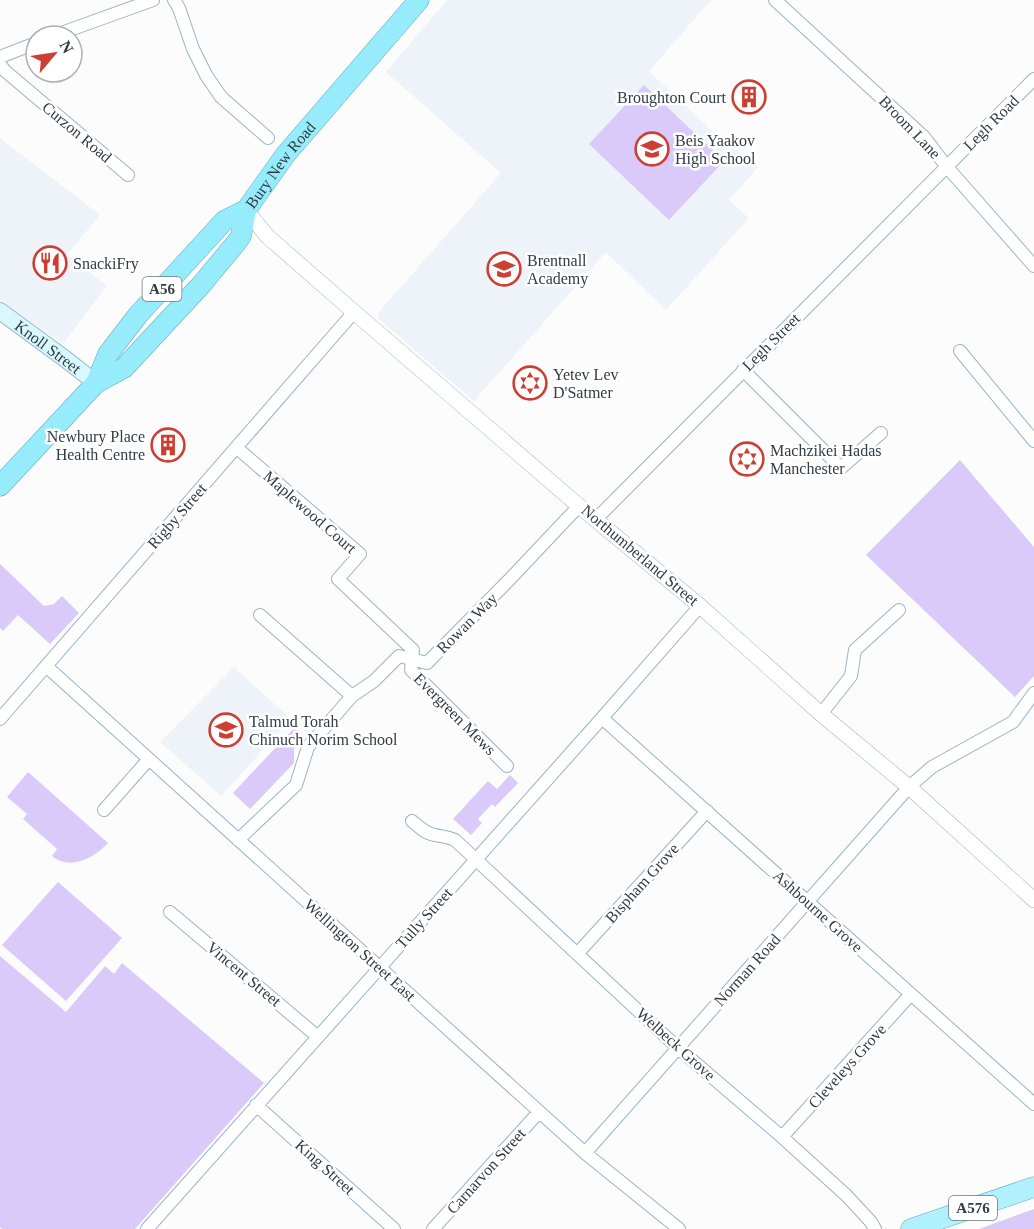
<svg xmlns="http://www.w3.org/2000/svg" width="1034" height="1229" font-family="'Times New Roman',serif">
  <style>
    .built { fill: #edf3f9 }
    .green { fill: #dacaf9 }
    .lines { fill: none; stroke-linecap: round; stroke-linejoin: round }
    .minor-casing { stroke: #99b3c7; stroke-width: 14 }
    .tertiary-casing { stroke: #99b3c7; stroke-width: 16 }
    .secondary-casing { stroke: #99b3c7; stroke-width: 18 }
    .primary-casing { stroke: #62acbc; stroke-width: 21 }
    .trunk-casing { stroke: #62acbc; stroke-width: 21 }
    .minor { stroke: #fff; stroke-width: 12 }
    .tertiary { stroke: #fff; stroke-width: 15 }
    .secondary { stroke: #d8f8fe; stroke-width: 16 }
    .primary { stroke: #b1f1fd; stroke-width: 20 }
    .trunk { stroke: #97ecfc; stroke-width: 20 }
    .labels { text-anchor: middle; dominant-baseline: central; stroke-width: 5; stroke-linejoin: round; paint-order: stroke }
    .shield { fill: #fff; stroke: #6f767c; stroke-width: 1.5 }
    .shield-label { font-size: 15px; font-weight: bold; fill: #313c44 }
    .poi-label { font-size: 16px; fill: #313c44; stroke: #fff; text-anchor: start }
    .street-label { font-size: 16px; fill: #313c44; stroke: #fff }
  </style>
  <rect width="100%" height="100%" fill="#fcfcfc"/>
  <path class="built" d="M 447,0 L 711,0 L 649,71 L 712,131 L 758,167 L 729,200 L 749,218 L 666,310 L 606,252 L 474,401 L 379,319 L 378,313 L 501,173 L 386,72 Z
    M 0,138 L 100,215 L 67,254 L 107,286 L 63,344 L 0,299 Z
    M 234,667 L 291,719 L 221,796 L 160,742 Z"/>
  <path class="green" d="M 644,85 L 724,161 L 669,220 L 589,144 Z
    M 960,460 L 1034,547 L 1034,676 L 1015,697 L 866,555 Z
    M 0,564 L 44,606 L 54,604 L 62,596 L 79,613 L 50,644 L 18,615 L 3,631 L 0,628 Z
    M 294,728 L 304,738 L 294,749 L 294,763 L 250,809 L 233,793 Z
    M 28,772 L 108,843 C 94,858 70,871 52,856 L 57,849 L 23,819 L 27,814 L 7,797 Z
    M 510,775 L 518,783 L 495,807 L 492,804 L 478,819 L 482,823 L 471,835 L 453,819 L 488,781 L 497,789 Z
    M 58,882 L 122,938 L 66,1001 L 2,945 Z
    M 0,956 L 66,1012 L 105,966 L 114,974 L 122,963 L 264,1083 L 135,1229 L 2,1229 L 0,1227 Z
    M 1034,1209 L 1034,1229 L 979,1229 Z"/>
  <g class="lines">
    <defs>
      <path id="minor" d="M 174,0 L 179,8 L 193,49 L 206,75 L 221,97 L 268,138
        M 775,0 L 924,137 L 947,167 L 1034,266
        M 53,36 L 153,0
        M 0,57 L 36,43
        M 0,64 L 4,70 L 128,175
        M 960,351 L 1034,441
        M 743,370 L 841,468 L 881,433
        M 237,448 L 360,554 L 338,579 L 413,650 L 411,670 L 507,766
        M 596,519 L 1034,79
        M 260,615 L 352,696 L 374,681 L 399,656 L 427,663 L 510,579 L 579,506
        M 46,666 L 585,1153 L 679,1229
        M 821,714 L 851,676 L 855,650 L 899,610
        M 602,718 L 1034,1104
        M 0,719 L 354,312
        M 104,810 L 149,759
        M 412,821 C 418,826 426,834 435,835 C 443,837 447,836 455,840 L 678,1048 L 782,1137 L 847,1196 L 871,1222 L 875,1229
        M 238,840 L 296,785 L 308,747 L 352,696
        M 170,912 L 318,1037
        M 577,954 L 707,811
        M 256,1105 L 394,1229
        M 782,1137 L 911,994
        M 585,1153 L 909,787 L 932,767 L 1013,722 L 1034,693
        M 147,1229 L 602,718 L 700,606
        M 433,1229 L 539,1112"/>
      <path id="tertiary" d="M 246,210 L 267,236 L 354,312 L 579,506 L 700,606 L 821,714 L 909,787 L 1034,900"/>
      <g id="secondary">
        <path id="s1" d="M 0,311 L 64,358 L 96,383"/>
      </g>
      <path id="primary" d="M 911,1229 L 1034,1187"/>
      <g id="trunk">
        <path d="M 96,383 L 124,368 L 201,285 L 236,243 L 241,236 L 246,210"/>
        <path id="s2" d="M 0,486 L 96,383 L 108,354 L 138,315 L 224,221 L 246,210 L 286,154 L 419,0"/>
      </g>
    </defs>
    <use href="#minor" class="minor-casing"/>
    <use href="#tertiary" class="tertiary-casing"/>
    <use href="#secondary" class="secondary-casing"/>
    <use href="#primary" class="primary-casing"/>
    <use href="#trunk" class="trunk-casing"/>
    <use href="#minor" class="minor"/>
    <use href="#tertiary" class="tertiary"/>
    <use href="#secondary" class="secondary"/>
    <use href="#primary" class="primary"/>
    <use href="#trunk" class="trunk"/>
  </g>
  <defs>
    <symbol id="building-ring" viewBox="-11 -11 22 22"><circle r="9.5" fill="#fff" stroke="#cc3f32" stroke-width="1.5"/><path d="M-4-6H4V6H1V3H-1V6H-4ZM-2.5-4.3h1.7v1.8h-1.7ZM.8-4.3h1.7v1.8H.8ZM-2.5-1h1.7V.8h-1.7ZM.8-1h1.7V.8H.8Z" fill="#cc3f32"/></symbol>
    <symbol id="school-ring" viewBox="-11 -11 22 22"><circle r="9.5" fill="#fff" stroke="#cc3f32" stroke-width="1.5"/><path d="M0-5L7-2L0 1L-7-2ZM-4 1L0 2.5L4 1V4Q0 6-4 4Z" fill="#cc3f32"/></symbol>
    <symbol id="restaurant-ring" viewBox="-11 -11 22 22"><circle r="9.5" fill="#fff" stroke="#cc3f32" stroke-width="1.5"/><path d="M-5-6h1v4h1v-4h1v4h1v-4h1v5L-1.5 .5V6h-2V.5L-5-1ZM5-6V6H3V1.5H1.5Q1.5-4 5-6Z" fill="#cc3f32"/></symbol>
    <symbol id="synagogue-ring" viewBox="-11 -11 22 22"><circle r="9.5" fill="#fff" stroke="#cc3f32" stroke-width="1.5"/><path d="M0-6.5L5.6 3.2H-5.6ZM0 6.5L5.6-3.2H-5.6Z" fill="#cc3f32"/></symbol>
  </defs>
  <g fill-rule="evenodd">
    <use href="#building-ring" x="730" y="78" width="38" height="38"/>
    <use href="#school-ring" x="633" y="130" width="38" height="38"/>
    <use href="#restaurant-ring" x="31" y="244" width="38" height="38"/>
    <use href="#school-ring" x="485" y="250" width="38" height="38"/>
    <use href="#synagogue-ring" x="511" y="364" width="38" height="38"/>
    <use href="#building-ring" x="149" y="426" width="38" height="38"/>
    <use href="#synagogue-ring" x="728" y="440" width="38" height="38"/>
    <use href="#school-ring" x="207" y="711" width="38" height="38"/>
  </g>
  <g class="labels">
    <g class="shield">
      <rect x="142.5" y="277" width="39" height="24" rx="4.5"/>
      <rect x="949" y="1196" width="48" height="24" rx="4.5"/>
    </g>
    <g class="shield-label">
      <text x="162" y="289">A56</text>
      <text x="973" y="1208">A576</text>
    </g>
    <g class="poi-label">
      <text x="726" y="97" text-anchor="end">Broughton Court</text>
      <text x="675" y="140">Beis Yaakov<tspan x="675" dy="18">High School</tspan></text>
      <text x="527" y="260">Brentnall<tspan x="527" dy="18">Academy</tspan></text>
      <text x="73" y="263">SnackiFry</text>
      <text x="553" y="374">Yetev Lev<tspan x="553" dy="18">D'Satmer</tspan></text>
      <text x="145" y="436" text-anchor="end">Newbury Place<tspan x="145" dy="18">Health Centre</tspan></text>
      <text x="770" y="450">Machzikei Hadas<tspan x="770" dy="18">Manchester</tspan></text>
      <text x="249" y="721">Talmud Torah<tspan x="249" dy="18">Chinuch Norim School</tspan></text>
    </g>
    <g class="street-label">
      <text transform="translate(991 123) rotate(-45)">Legh Road</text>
      <text transform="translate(910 127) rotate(46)">Broom Lane</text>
      <text transform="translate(77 132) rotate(40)">Curzon Road</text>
      <text stroke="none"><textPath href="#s2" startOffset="430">Bury New Road</textPath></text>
      <text transform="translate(771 342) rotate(-45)">Legh Street</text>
      <text stroke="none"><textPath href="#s1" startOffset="60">Knoll Street</textPath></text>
      <text transform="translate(310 512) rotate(41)">Maplewood Court</text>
      <text transform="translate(177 516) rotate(-49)">Rigby Street</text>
      <text transform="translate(640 555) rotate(40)">Northumberland Street</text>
      <text transform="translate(467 623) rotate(-45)">Rowan Way</text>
      <text transform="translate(455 714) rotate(45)">Evergreen Mews</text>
      <text transform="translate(642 883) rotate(-48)">Bispham Grove</text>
      <text transform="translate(818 911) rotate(42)">Ashbourne Grove</text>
      <text transform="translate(424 918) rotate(-48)">Tully Street</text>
      <text transform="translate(360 950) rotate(42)">Wellington Street East</text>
      <text transform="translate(747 970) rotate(-48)">Norman Road</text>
      <text transform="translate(244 974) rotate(40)">Vincent Street</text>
      <text transform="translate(676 1044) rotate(42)">Welbeck Grove</text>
      <text transform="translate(847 1066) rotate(-48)">Cleveleys Grove</text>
      <text transform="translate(325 1167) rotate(42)">King Street</text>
      <text transform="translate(486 1171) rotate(-48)">Carnarvon Street</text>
    </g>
  </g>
  <g transform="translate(54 54) rotate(61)"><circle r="28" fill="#ffffff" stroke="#adb1b4" stroke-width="1.5"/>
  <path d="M0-4.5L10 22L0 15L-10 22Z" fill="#cc3f32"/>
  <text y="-9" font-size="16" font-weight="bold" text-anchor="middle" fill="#313c44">N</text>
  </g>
</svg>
